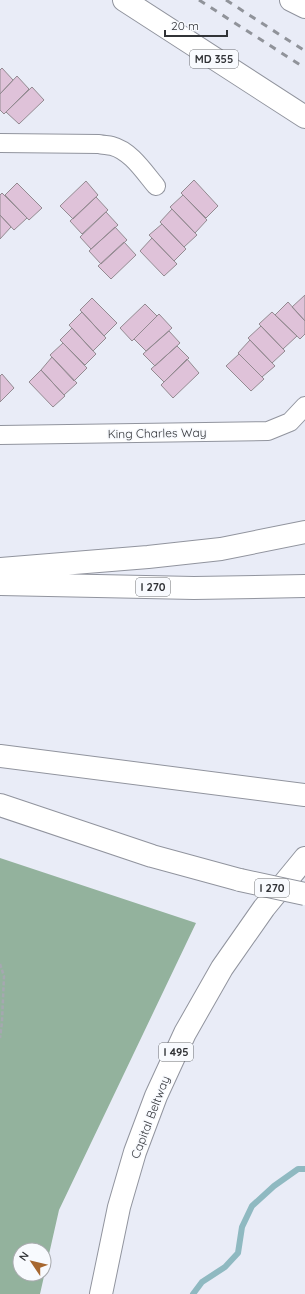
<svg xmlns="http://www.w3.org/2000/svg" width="305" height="1294" font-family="Quicksand,sans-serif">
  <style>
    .forest { fill: #93b29d; fill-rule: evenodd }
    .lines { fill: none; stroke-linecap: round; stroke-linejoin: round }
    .stream { stroke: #8fb9c1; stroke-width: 6 }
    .building { fill: #dfc2d9; stroke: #938a91 }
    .street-casing { stroke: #91949e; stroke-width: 20 }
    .primary-casing { stroke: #91949e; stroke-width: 24 }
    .highway-casing { stroke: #91949e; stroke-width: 24 }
    .path { stroke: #a5a8b0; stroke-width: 2.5; stroke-dasharray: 4 2; stroke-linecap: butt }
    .street { stroke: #fff; stroke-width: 18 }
    .primary { stroke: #fff; stroke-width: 22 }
    .highway { stroke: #fff; stroke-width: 22 }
    .rail { stroke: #90939a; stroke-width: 3; stroke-dasharray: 7 7; stroke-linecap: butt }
    .highway-bridge-casing { stroke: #91949e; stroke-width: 24; stroke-linecap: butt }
    .highway-bridge { stroke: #fff; stroke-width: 22 }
    .labels { text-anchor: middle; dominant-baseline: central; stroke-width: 3; stroke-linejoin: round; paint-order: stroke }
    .shield { fill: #f8fafe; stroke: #6d6f73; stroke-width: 1 }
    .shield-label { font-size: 11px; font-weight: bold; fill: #313337 }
    .street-label { font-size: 12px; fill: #313337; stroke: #f8fafe }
  </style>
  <rect width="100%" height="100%" fill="#e9ecf7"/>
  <path class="forest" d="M 0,858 L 196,923 L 59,1210 L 40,1294 L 0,1294 ZM 20,1250 L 44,1250 L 44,1274 L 20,1274 Z"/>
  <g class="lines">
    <path class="stream" d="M 193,1294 L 202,1282 L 225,1267 L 238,1253 L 242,1227 L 252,1206 L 274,1186 L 298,1169 L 305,1169"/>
  </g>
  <path class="building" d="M 2,68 L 13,80 L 0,94 L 0,70 Z
    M 17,76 L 29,89 L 4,114 L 0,110 L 0,94 Z
    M 32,87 L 44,100 L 19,124 L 6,112 Z
    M 194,180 L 218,206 L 206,218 L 181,193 Z
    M 86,181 L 98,195 L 73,219 L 60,206 Z
    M 17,183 L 42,208 L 29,220 L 5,195 Z
    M 2,193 L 27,218 L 14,230 L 0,215 L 0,195 Z
    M 183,195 L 207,220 L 195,233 L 170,207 Z
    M 96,197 L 108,210 L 82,234 L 70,221 Z
    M 172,209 L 197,235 L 184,247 L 160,222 Z
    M 106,212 L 118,225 L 91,249 L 80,237 Z
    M 0,215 L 11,227 L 0,239 Z
    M 162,224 L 186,249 L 174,261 L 149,235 Z
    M 115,227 L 127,240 L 101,264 L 89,251 Z
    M 152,238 L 177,264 L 164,276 L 140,251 Z
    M 124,242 L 136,255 L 111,279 L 98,266 Z
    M 305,295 L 305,321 L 292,307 Z
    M 92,298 L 117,323 L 104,336 L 80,310 Z
    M 288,302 L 305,321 L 305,334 L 300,339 L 275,315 Z
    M 145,304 L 157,316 L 132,341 L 120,328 Z
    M 82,312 L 106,338 L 93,351 L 69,325 Z
    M 272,312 L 297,336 L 283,349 L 259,324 Z
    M 159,314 L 172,328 L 146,351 L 134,339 Z
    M 261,326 L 285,351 L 272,363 L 248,338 Z
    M 72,328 L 96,354 L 85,365 L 60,340 Z
    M 169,331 L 180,343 L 155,366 L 143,354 Z
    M 250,340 L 275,366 L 262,377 L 238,353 Z
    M 63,343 L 87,368 L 74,381 L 50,355 Z
    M 177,346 L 189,358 L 164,382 L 151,369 Z
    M 239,354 L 264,379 L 251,391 L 226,366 Z
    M 52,357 L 77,383 L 64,395 L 41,370 Z
    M 187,359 L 199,373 L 173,398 L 161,385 Z
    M 41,370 L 65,396 L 53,407 L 29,382 Z
    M 2,374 L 14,388 L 0,402 L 0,376 Z"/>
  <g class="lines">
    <defs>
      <path id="street" d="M 0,143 L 99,144 C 103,145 108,145 112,146 C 131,151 144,172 156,186
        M 0,435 L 268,431 L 290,422 L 305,406"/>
      <path id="primary" d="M 124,0 L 305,117
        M 291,0 L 305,7"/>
      <path id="highway" d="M 0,569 L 148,557 L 221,549 L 305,532
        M 0,584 L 194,588 L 305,586
        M 0,756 L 305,795
        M 0,805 L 152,856 L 240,880
        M 101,1294 L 119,1207 L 135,1152 L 156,1096 L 185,1033 L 222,968 L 264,908 L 305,858"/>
    </defs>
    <use href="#street" class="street-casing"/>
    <use href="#primary" class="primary-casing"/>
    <use href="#highway" class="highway-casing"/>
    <path class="path" d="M 0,964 L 4,976 L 2,1022 L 0,1038"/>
    <use href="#street" class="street"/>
    <use href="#primary" class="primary"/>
    <use href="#highway" class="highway"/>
    <path class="rail" d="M 199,0 L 305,68
      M 226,0 L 305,51"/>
    <defs>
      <path id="highway-bridge" d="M 240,880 L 305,894"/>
    </defs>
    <use href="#highway-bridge" class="highway-bridge-casing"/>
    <use href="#highway-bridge" class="highway-bridge"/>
  </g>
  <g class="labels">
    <g class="shield">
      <rect x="190" y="50" width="48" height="18" rx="3"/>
      <rect x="136" y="578" width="34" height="18" rx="3"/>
      <rect x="255" y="879" width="34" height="18" rx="3"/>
      <rect x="159" y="1043" width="34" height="18" rx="3"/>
    </g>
    <g class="shield-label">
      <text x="214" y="59">MD 355</text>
      <text x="153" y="587">I 270</text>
      <text x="272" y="888">I 270</text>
      <text x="176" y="1052">I 495</text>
    </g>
    <g class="street-label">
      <text transform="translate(157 433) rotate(-1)">King Charles Way</text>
      <text transform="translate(150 1117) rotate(-69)">Capital Beltway</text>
    </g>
  </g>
  <g transform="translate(32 1262) rotate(305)"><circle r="19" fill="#f8fafe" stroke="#a8aaae"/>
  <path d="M0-3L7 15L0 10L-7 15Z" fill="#a76730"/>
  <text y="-6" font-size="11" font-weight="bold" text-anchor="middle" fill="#313337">N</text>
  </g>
  <path d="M165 30v6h62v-6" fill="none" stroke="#313337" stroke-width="2"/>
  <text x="171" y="30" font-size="12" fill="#313337" stroke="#f8fafe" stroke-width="3" paint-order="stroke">20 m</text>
</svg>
